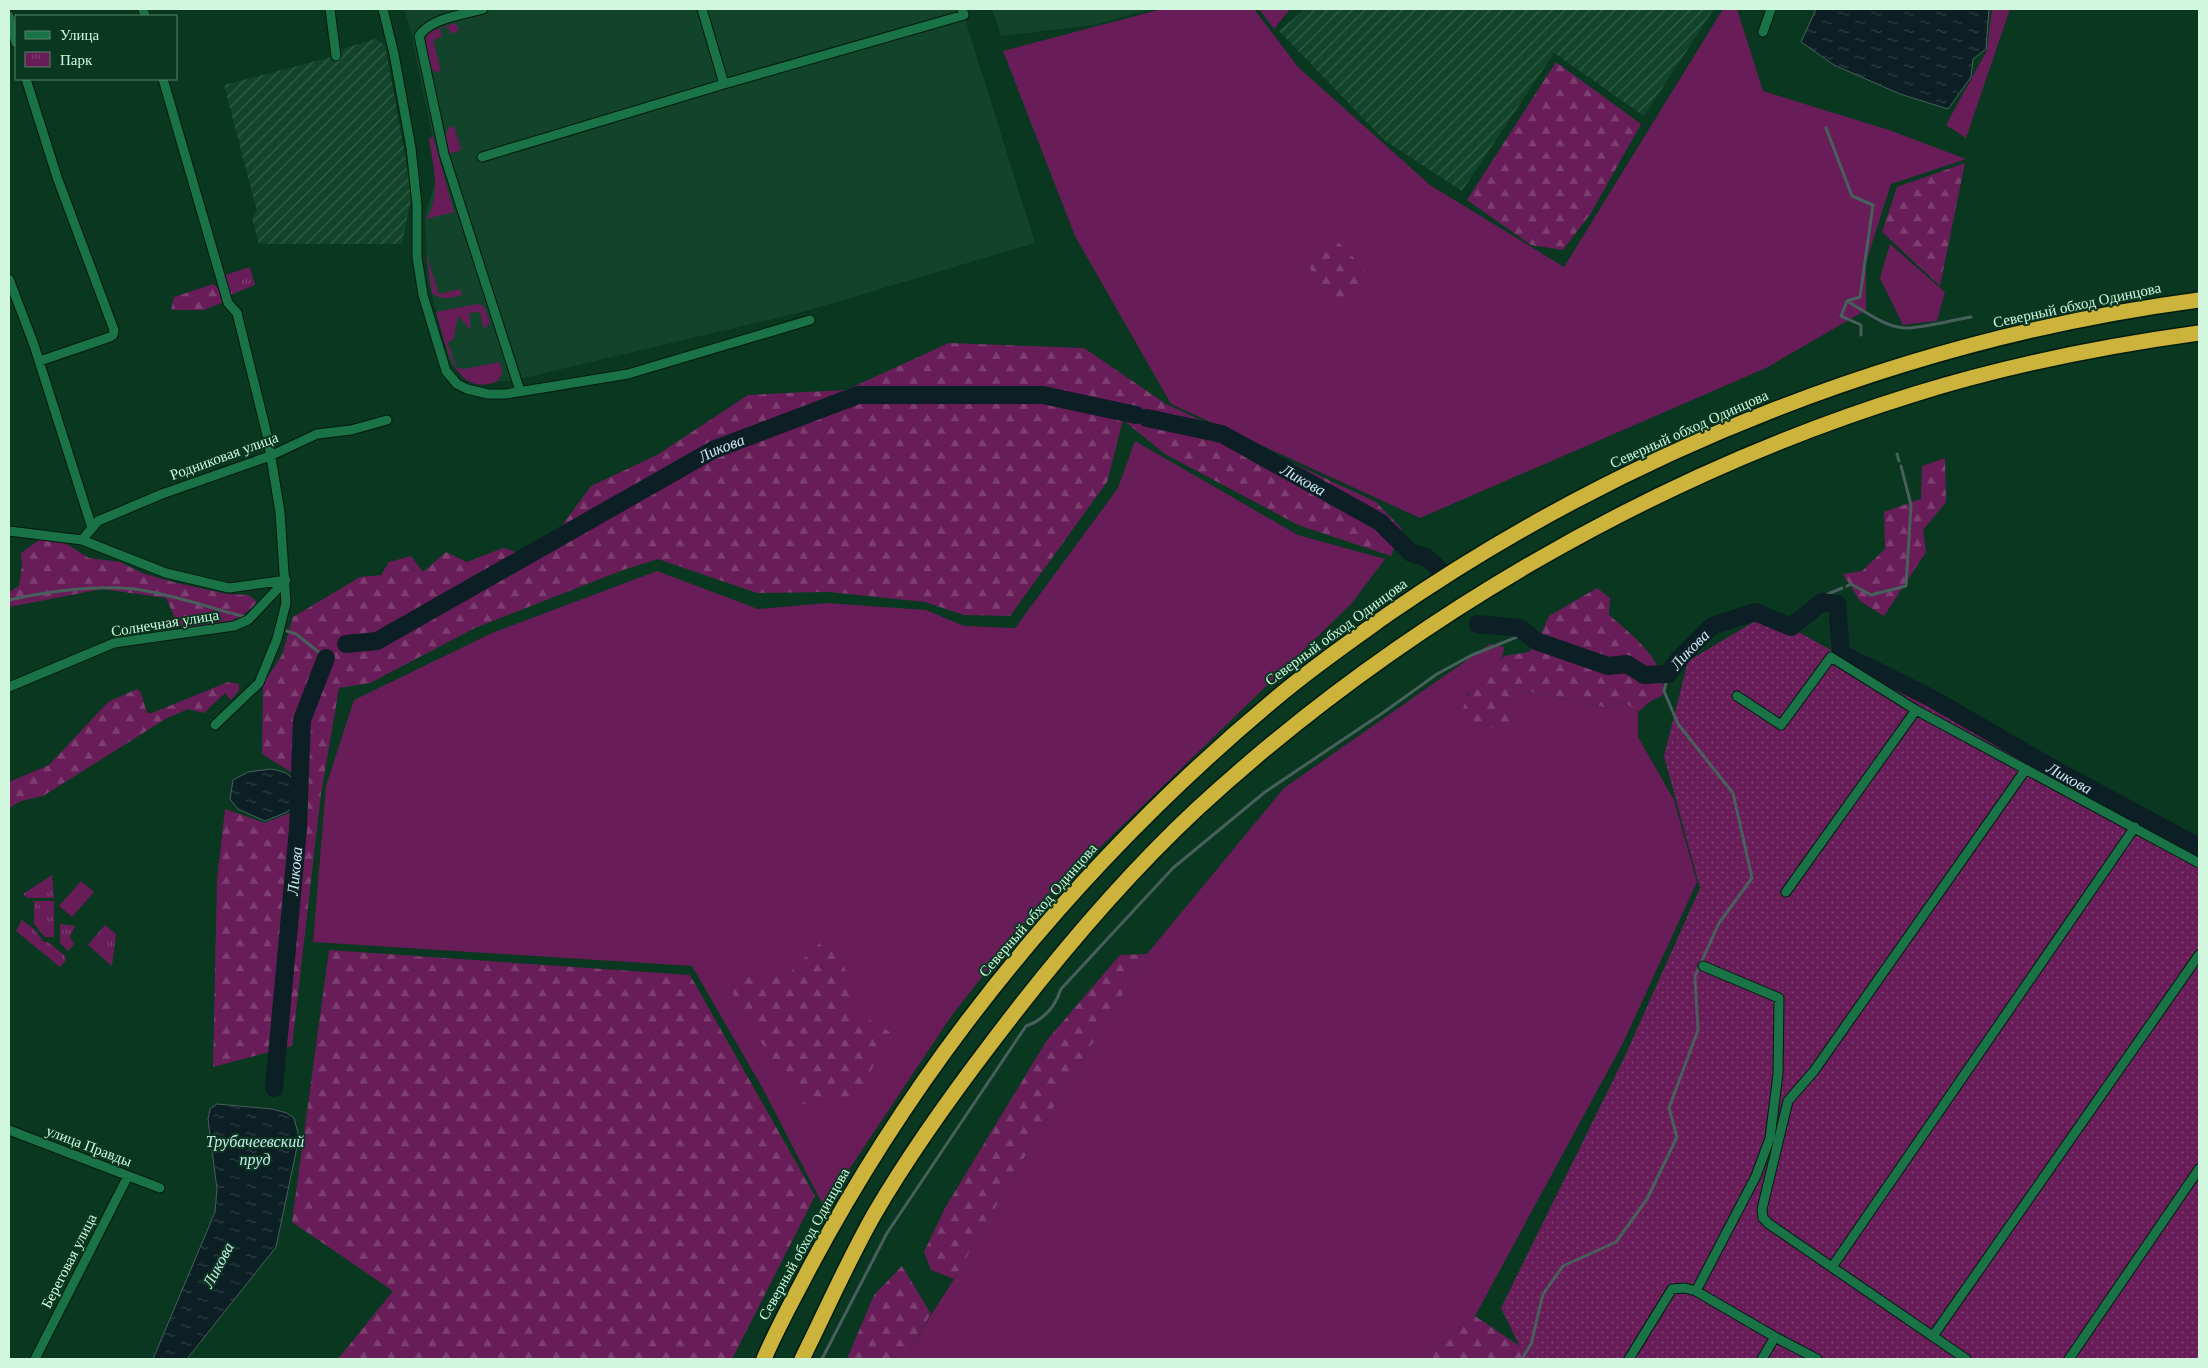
<svg xmlns="http://www.w3.org/2000/svg" width="2208" height="1368" font-family="Georgia,serif">
  <style>
    .built { fill: #12442b }
    .industrial { fill: url(#industrial-furrows) }
    .grass { fill: #681d59 }
    .forest { fill: url(#forest-firs) }
    .park { fill: url(#park-tufts) }
    .garden { fill: url(#garden-dots) }
    .water { fill: url(#water-ripples); stroke: #47605c }
    .lines { fill: none; stroke-linecap: round; stroke-linejoin: round }
    .stream { stroke: #47605c; stroke-width: 3 }
    .river { stroke: #0c1f24; stroke-width: 18 }
    .street-casing { stroke: #031b0e; stroke-width: 11 }
    .highway-casing { stroke: #031b0e; stroke-width: 18 }
    .street { stroke: #1a7247; stroke-width: 9 }
    .highway { stroke: #ccb33b; stroke-width: 15 }
    .labels { text-anchor: middle; dominant-baseline: central; stroke-width: 4; stroke-linejoin: round; paint-order: stroke }
    .street-label { font-size: 15px; fill: #d1f8df; stroke: #093720 }
    .water-label { font-size: 16px; font-style: italic; fill: #cdeaf2; stroke: #093720 }
  </style>
  <defs>
    <pattern id="industrial-furrows" width="10" height="10" patternUnits="userSpaceOnUse" patternTransform="scale(1.25)"><rect width="10" height="10" fill="#12442b"/><path d="M-1 1l2-2M0 10L10 0M9 11l2-2" fill="none" stroke="#336049"/></pattern>
    <pattern id="forest-firs" width="22" height="20" patternUnits="userSpaceOnUse" patternTransform="scale(1.25)"><rect width="22" height="20" fill="#681d59"/><path d="M5 1l3.5 6h-7zM16 11l3.5 6h-7z" fill="#7d3f70"/></pattern>
    <pattern id="park-tufts" width="24" height="20" patternUnits="userSpaceOnUse" patternTransform="scale(1.25)"><rect width="24" height="20" fill="#681d59"/><path d="M3 7l-1-3M5 7V3M7 7l1-3M15 17l-1-3M17 17v-4M19 17l1-3" fill="none" stroke="#7d3f70"/></pattern>
    <pattern id="garden-dots" width="8" height="8" patternUnits="userSpaceOnUse" patternTransform="scale(1.25)"><rect width="8" height="8" fill="#681d59"/><path d="M2 2h.1M6 6h.1" fill="none" stroke="#7d3f70" stroke-width="1.8" stroke-linecap="round"/></pattern>
    <pattern id="water-ripples" width="26" height="14" patternUnits="userSpaceOnUse" patternTransform="scale(1.25)"><rect width="26" height="14" fill="#0c1f24"/><path d="M2 4q2-2 4 0t4 0M15 11q2-2 4 0t4 0" fill="none" stroke="#2e4043"/></pattern>
  </defs>
  <rect width="100%" height="100%" fill="#093720"/>
  <path class="built" d="M 404,9 L 962,9 L 1035,243 L 806,311 L 511,381 L 470,382 L 450,364 L 428,280 L 425,217 L 439,169 L 410,28 Z
    M 992,9 L 1152,9 L 1094,25 L 1001,36 Z"/>
  <path class="industrial" d="M 1305,9 L 1714,9 L 1644,116 L 1554,53 L 1462,191 L 1384,140 L 1279,31 Z
    M 375,39 L 385,45 L 412,194 L 402,244 L 259,244 L 252,219 L 257,211 L 224,85 L 335,56 L 346,48 Z"/>
  <path class="grass" d="M 1162,9 L 1254,9 L 1298,67 L 1430,185 L 1564,267 L 1723,9 L 1737,9 L 1763,91 L 1889,130 L 1966,159 L 1891,184 L 1866,262 L 1866,310 L 1766,368 L 1420,518 L 1171,404 L 1075,236 L 1003,51 Z
    M 1259,9 L 1290,9 L 1274,29 Z
    M 1992,9 L 2010,9 L 1966,138 L 1946,125 L 1987,50 Z
    M 455,23 L 459,29 L 457,32 L 451,34 L 448,27 L 440,29 L 442,37 L 433,40 L 441,71 L 434,72 C 426,61 421,44 429,32 Z
    M 454,126 L 461,150 L 448,154 L 445,140 L 448,128 Z
    M 433,136 L 454,212 L 426,219 C 442,195 433,166 429,139 Z
    M 1890,244 L 1945,292 L 1937,321 L 1903,325 L 1880,278 Z
    M 426,254 L 439,294 L 460,289 L 462,295 C 450,298 443,301 432,293 Z
    M 477,304 L 484,306 L 490,323 L 484,329 L 480,312 L 469,313 L 471,330 L 458,316 L 454,338 L 448,343 L 456,367 L 464,369 L 500,362 L 502,373 L 498,381 C 454,400 445,341 436,312 Z
    M 1135,441 L 1298,535 L 1385,559 L 1351,604 L 1036,909 L 952,1015 L 824,1207 L 763,1089 L 692,966 L 313,942 L 326,786 L 354,700 L 492,633 L 657,571 L 758,609 L 827,603 L 926,610 L 964,626 L 1015,628 L 1118,488 Z
    M 1490,644 L 1504,647 C 1504,667 1480,683 1466,695 L 1513,700 L 1524,690 L 1604,707 L 1624,702 L 1638,712 L 1638,737 L 1674,800 L 1697,882 L 1623,1043 L 1475,1316 L 1421,1359 L 903,1359 L 954,1279 L 1050,1113 L 1147,954 L 1284,788 Z
    M 81,881 L 94,892 L 72,917 L 59,906 Z"/>
  <path class="forest" d="M 1556,62 L 1641,124 L 1591,213 L 1563,250 L 1531,245 L 1467,200 Z
    M 1965,163 L 1940,286 L 1882,232 L 1897,187 Z
    M 1331,238 L 1346,248 L 1366,273 L 1360,296 L 1335,298 L 1313,277 L 1308,261 L 1317,244 Z
    M 213,284 L 219,289 L 224,302 L 203,310 L 171,310 L 174,297 Z
    M 949,343 L 1084,348 L 1166,404 L 1376,502 L 1402,529 L 1391,556 L 1298,525 L 1165,454 L 1123,420 L 1107,482 L 1010,616 L 964,615 L 925,602 L 829,592 L 757,593 L 658,559 L 623,570 L 475,628 L 370,683 L 339,688 L 321,794 L 292,1046 L 213,1067 L 217,880 L 225,809 L 265,823 L 292,812 L 305,797 L 294,774 L 262,754 L 263,684 L 282,655 L 293,617 L 360,577 L 381,575 L 389,562 L 411,556 L 423,572 L 446,552 L 467,562 L 503,548 L 522,554 L 547,546 L 591,486 L 657,455 L 748,395 L 846,390 Z
    M 1945,458 L 1946,502 L 1923,530 L 1926,552 L 1884,616 L 1860,601 L 1843,574 L 1862,571 L 1885,549 L 1884,512 L 1921,499 L 1922,466 Z
    M 50,539 L 60,540 L 89,558 L 120,562 L 142,573 L 173,582 L 227,594 L 249,595 L 257,602 C 236,627 210,627 179,627 L 166,598 L 102,589 L 9,607 L 9,592 L 19,586 L 22,565 L 21,553 L 39,540 Z
    M 1597,588 L 1610,598 L 1609,615 C 1632,635 1668,662 1663,695 L 1651,701 L 1638,712 L 1624,702 L 1604,707 L 1524,690 L 1513,700 L 1515,718 L 1501,726 L 1475,731 L 1464,724 C 1458,688 1485,682 1504,656 L 1529,652 L 1542,632 L 1549,616 Z
    M 228,682 L 239,684 L 239,690 L 231,700 L 225,693 L 204,713 L 188,709 L 167,718 L 43,796 L 21,801 L 9,808 L 9,782 L 49,765 L 108,702 L 137,689 L 141,693 L 147,713 L 152,713 Z
    M 827,936 L 850,978 L 851,1009 L 890,1032 L 857,1099 L 802,1104 L 749,1024 L 722,972 L 785,977 Z
    M 329,950 L 690,975 L 815,1196 L 732,1359 L 338,1359 L 393,1291 L 292,1222 Z
    M 1147,954 L 1050,1113 L 954,1279 L 931,1270 L 924,1252 L 945,1208 L 1047,1040 L 1120,955 Z
    M 902,1266 L 931,1314 L 903,1359 L 847,1359 L 874,1295 Z
    M 1475,1316 L 1539,1359 L 1421,1359 Z"/>
  <path class="park" d="M 250,267 L 255,285 L 230,295 L 225,275 Z
    M 52,875 L 54,898 L 27,898 L 23,894 Z
    M 34,901 L 54,901 L 54,937 L 45,937 L 34,924 Z
    M 22,920 L 34,929 L 44,942 L 48,942 L 65,956 L 66,960 L 60,967 L 16,931 Z
    M 60,924 L 75,926 L 70,937 L 74,944 L 68,951 L 60,943 Z
    M 105,925 L 116,934 L 112,966 L 88,945 Z"/>
  <path class="garden" d="M 1767,614 L 2199,858 L 2199,1359 L 1526,1359 L 1501,1308 L 1624,1058 L 1700,888 L 1664,756 L 1688,661 Z"/>
  <path class="water" d="M 1816,9 L 1989,9 L 1986,49 L 1973,59 L 1971,77 L 1948,109 L 1900,94 L 1834,65 L 1801,42 Z
    M 270,769 C 292,772 293,778 303,797 L 287,812 L 265,821 L 238,809 L 230,799 L 233,780 L 248,772 Z
    M 217,1104 L 272,1109 L 287,1113 L 294,1118 L 298,1133 L 297,1147 L 276,1247 L 187,1359 L 153,1359 L 215,1212 L 217,1189 L 208,1119 L 210,1109 Z"/>
  <g class="lines">
    <path class="stream" d="M 1826,128 L 1852,196 L 1873,205 L 1860,297 L 1847,301 L 1841,316 L 1861,325 L 1861,335
      M 1847,301 C 1865,311 1884,327 1906,328 C 1923,328 1953,320 1971,317
      M 1897,454 L 1899,461
      M 1847,586 L 1851,584 L 1871,595 L 1906,586 L 1911,505 L 1901,466
      M 9,600 C 50,591 92,585 134,589 C 173,594 209,608 246,617
      M 1828,603 L 1828,594 L 1842,588
      M 287,631 L 296,634 L 326,658
      M 822,1359 L 887,1233 L 1026,1026 C 1044,1020 1055,1007 1061,989 L 1173,868 L 1265,792 L 1384,712 L 1437,674 L 1472,655 L 1527,633
      M 1522,1359 L 1531,1344 L 1543,1294 L 1563,1266 L 1616,1242 L 1647,1199 L 1677,1137 L 1669,1108 L 1698,1030 L 1695,976 L 1719,923 L 1752,878 L 1733,793 L 1678,724 L 1664,691 L 1668,674"/>
    <g class="river">
      <path id="s1" d="M 1147,418 L 1222,434 L 1380,522 L 1411,553 L 1426,557 L 1442,572"/>
      <path id="s2" d="M 1478,624 L 1520,628 L 1536,641 L 1608,666 L 1627,664 L 1644,675 L 1668,674 L 1680,658 L 1712,626 L 1755,612 L 1791,627 L 1822,602 L 1837,604 L 1841,653 L 1853,659"/>
      <path id="s3" d="M 346,644 L 377,641 L 713,450 L 858,395 L 1043,395 L 1136,415"/>
      <path id="s4" d="M 1863,664 L 1931,698 L 2059,772 L 2199,847"/>
      <path id="s5" d="M 274,1088 L 298,829 L 302,720 L 326,658"/>
    </g>
    <defs>
      <path id="street" d="M 143,9 L 145,16
        M 330,9 L 336,56
        M 383,9 L 394,54 L 411,148 L 417,205 L 417,257 L 423,295 L 446,371 L 457,384 L 467,389 L 488,394 L 506,394 L 628,374 L 810,320
        M 483,9 C 462,15 431,18 419,36 L 444,154 L 520,391
        M 9,16 L 16,43
        M 1763,32 L 1771,9
        M 26,79 L 57,177 L 114,330 L 113,335 L 110,337 L 40,361
        M 163,79 L 228,303 L 237,313 L 268,439 L 280,512 L 286,603 L 277,639 L 259,683 L 215,725
        M 724,84 L 964,15 L 962,9
        M 482,157 L 724,84 L 702,9
        M 9,279 L 34,345 L 92,528
        M 9,531 L 82,540 L 166,573 L 229,588 L 286,580
        M 82,540 L 98,521 L 162,494 L 270,456 L 317,434 L 351,430 L 387,420
        M 9,687 L 114,643 L 234,626 L 248,620 L 286,580
        M 1737,696 L 1781,725 L 1831,657 L 1916,710 L 2199,863
        M 1786,892 L 1916,710
        M 9,1130 L 160,1188
        M 1832,1267 L 2135,827
        M 1696,1291 L 1756,1176 L 1770,1138 L 1778,1074 L 1779,998 L 1703,966
        M 1933,1336 L 2199,955
        M 35,1359 L 128,1176
        M 1629,1359 L 1672,1289 L 1685,1288 L 1696,1291 L 1775,1337
        M 1762,1359 L 1775,1337 L 1817,1359
        M 1966,1359 L 1769,1224 L 1763,1218 L 1762,1209 L 1788,1101 L 1814,1071 L 2026,769
        M 2069,1359 L 2199,1169"/>
      <path id="highway" d="M 764,1359 C 777,1328 794,1298 810,1267 C 856,1181 907,1101 966,1023 C 1056,904 1160,795 1275,699 C 1310,669 1349,642 1387,615 C 1627,449 1910,338 2199,300
        M 802,1359 C 826,1311 848,1260 875,1213 C 910,1153 951,1096 993,1041 C 1055,959 1122,879 1197,809 C 1399,623 1653,475 1915,394 C 2008,365 2104,346 2199,333"/>
    </defs>
    <use href="#street" class="street-casing"/>
    <use href="#highway" class="highway-casing"/>
    <use href="#street" class="street"/>
    <use href="#highway" class="highway"/>
  </g>
  <g class="labels">
    <g class="street-label">
      <text transform="translate(2077 305) rotate(-12)">Северный обход Одинцова</text>
      <text transform="translate(1689 429) rotate(-24)">Северный обход Одинцова</text>
      <text transform="translate(224 456) rotate(-20)">Родниковая улица</text>
      <text transform="translate(165 623) rotate(-9)">Солнечная улица</text>
      <text transform="translate(1336 632) rotate(-36)">Северный обход Одинцова</text>
      <text transform="translate(1038 910) rotate(-49)">Северный обход Одинцова</text>
      <text transform="translate(89 1146) rotate(21)">улица Правды</text>
      <text transform="translate(804 1244) rotate(-61)">Северный обход Одинцова</text>
      <text transform="translate(69 1261) rotate(-63)">Береговая улица</text>
    </g>
    <g class="water-label">
      <text stroke="none"><textPath href="#s3" startOffset="426">Ликова</textPath></text>
      <text stroke="none"><textPath href="#s1" startOffset="170">Ликова</textPath></text>
      <text stroke="none"><textPath href="#s2" startOffset="235">Ликова</textPath></text>
      <text stroke="none"><textPath href="#s4" startOffset="236">Ликова</textPath></text>
      <text stroke="none"><textPath href="#s5" startOffset="218">Ликова</textPath></text>
      <text x="255" y="1141">Трубачеевский<tspan x="255" dy="18">пруд</tspan></text>
      <text transform="translate(218 1265) rotate(-62)">Ликова</text>
    </g>
  </g>
  <rect width="2208" height="1368" fill="none" stroke="#d1f8df" stroke-width="20"/>
  <rect x="15" y="15" width="162" height="65" fill="#093720" stroke="#59846c"/>
  <rect x="25" y="31" width="25" height="8" fill="#1a7247" stroke="#59846c"/>
  <text x="60" y="40" font-size="15" fill="#d1f8df">Улица</text>
  <rect x="25" y="52" width="25" height="15" fill="url(#park-tufts)" stroke="#59846c"/>
  <text x="60" y="65" font-size="15" fill="#d1f8df">Парк</text>
</svg>
